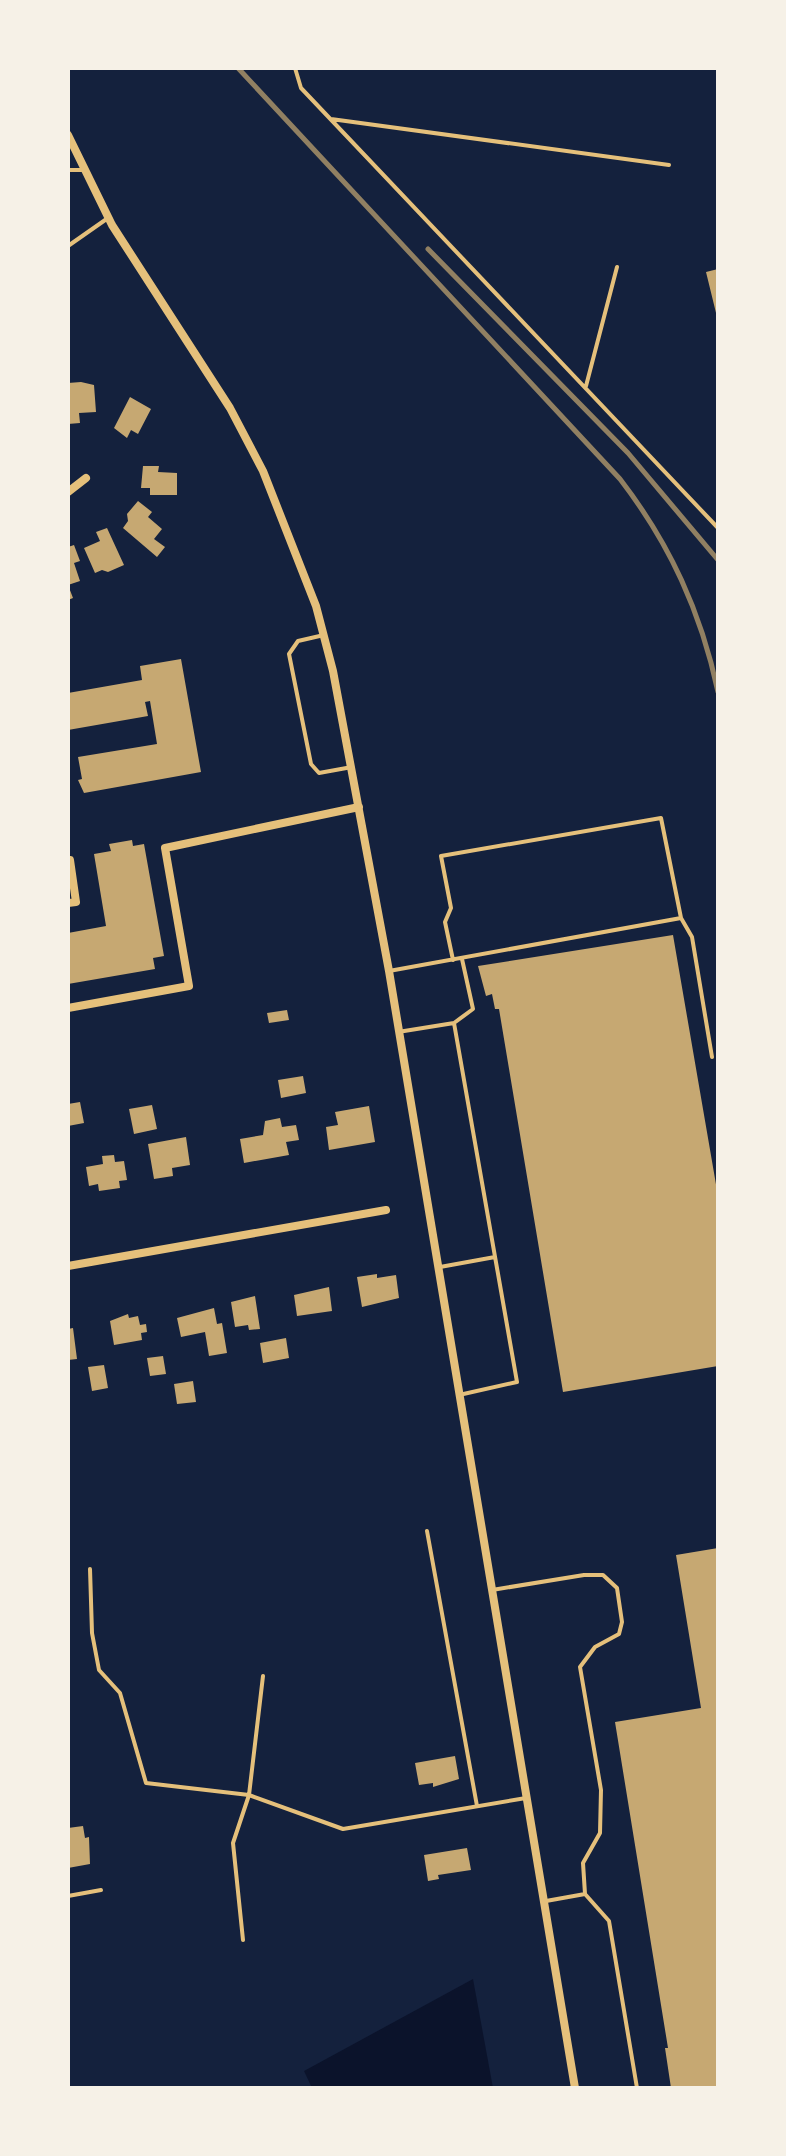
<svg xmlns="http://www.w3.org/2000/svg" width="786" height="2156" font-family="'DejaVu Sans',sans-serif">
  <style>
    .water { fill: #0b132b }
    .building { fill: #c6a872 }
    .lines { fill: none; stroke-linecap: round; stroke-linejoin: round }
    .service { stroke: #e5c07b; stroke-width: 4 }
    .minor { stroke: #e5c07b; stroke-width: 8 }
    .rail { stroke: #918062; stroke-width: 5 }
  </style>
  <rect width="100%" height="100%" fill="#14213d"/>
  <path class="water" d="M 473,1979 L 493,2088 L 312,2088 L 304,2071 Z"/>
  <path class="building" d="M 718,269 L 718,317 L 717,317 L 706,272 Z
    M 81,382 L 94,385 L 96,412 L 79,413 L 80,423 L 68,424 L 68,383 Z
    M 130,397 L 151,409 L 138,434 L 131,430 L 127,438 L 114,428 Z
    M 143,466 L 159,466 L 158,472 L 177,473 L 177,495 L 150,495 L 150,488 L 141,488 Z
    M 138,501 L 152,512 L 148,517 L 162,529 L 154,539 L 165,547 L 157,557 L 123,528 L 128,521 L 127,514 Z
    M 107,528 L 124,565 L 108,572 L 102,570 L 95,573 L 84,548 L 100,541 L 96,532 Z
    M 74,545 L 80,561 L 74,563 L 80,581 L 68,585 L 73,598 L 68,600 L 68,547 Z
    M 181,659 L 201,772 L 84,793 L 78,780 L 82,779 L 78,757 L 157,744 L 150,701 L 145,702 L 148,716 L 68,730 L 68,693 L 142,680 L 140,666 Z
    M 132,840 L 133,846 L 144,844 L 164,956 L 153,958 L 155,969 L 68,984 L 68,933 L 106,926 L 94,854 L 111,851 L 109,844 Z
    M 673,935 L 718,1196 L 718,1366 L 563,1392 L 499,1009 L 495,1009 L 492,994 L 486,996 L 478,966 Z
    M 287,1010 L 289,1020 L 269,1023 L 267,1013 Z
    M 303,1076 L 306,1093 L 281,1098 L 278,1080 Z
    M 80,1102 L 84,1123 L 68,1126 L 68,1104 Z
    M 152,1105 L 157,1129 L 134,1134 L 129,1109 Z
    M 369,1106 L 375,1142 L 329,1150 L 326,1127 L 338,1125 L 335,1112 Z
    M 280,1118 L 282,1127 L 296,1125 L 299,1140 L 286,1142 L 289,1155 L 244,1163 L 240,1139 L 263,1135 L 265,1121 Z
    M 186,1137 L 190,1165 L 172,1168 L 173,1176 L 154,1179 L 148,1144 Z
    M 114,1155 L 115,1162 L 124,1161 L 127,1180 L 119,1181 L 120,1188 L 99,1191 L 98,1184 L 89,1186 L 86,1167 L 103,1164 L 102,1156 Z
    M 377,1274 L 377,1278 L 396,1275 L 399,1298 L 362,1307 L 357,1277 Z
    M 329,1287 L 332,1311 L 297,1316 L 294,1295 Z
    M 255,1296 L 260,1329 L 249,1330 L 248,1325 L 235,1327 L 231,1302 Z
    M 214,1308 L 217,1324 L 222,1323 L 227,1353 L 209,1356 L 205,1332 L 181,1337 L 177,1318 Z
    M 128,1314 L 129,1318 L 138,1316 L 140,1325 L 146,1324 L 147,1332 L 141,1333 L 142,1340 L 114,1345 L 110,1321 Z
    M 73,1328 L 77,1359 L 68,1360 L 68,1329 Z
    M 286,1338 L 289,1358 L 263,1363 L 260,1343 Z
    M 163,1356 L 166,1374 L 150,1376 L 147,1358 Z
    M 104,1365 L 108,1388 L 92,1391 L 88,1367 Z
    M 193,1381 L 196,1402 L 177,1404 L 174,1384 Z
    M 718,1548 L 718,2088 L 671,2088 L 665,2048 L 668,2048 L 615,1722 L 701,1708 L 676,1555 Z
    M 455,1756 L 459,1779 L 433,1787 L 433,1783 L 419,1785 L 415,1763 Z
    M 83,1826 L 85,1838 L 89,1837 L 90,1864 L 68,1868 L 68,1828 Z
    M 467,1848 L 471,1870 L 438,1875 L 439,1879 L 428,1881 L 424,1855 Z"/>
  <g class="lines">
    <path class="service" d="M 295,68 L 301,88 L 718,528
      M 331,119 L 669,165
      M 68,170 L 83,170
      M 68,246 L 108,218
      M 586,386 L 617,267
      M 324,635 L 298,641 L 289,654 L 311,764 L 319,773 L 352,767
      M 681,918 L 692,937 L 712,1057
      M 389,971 L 681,918 L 661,818 L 441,856 L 451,908 L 445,922 L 453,960
      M 454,1023 L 473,1009 L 462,959
      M 398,1032 L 454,1023 L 517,1382 L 459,1395
      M 440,1267 L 495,1257
      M 427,1531 L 477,1806
      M 90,1569 L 92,1633 L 99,1670 L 120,1693 L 146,1783 L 249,1795 L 233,1843 L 243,1940
      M 492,1590 L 584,1575 L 603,1575 L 617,1588 L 622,1622 L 619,1634 L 595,1647 L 580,1667 L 601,1790 L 600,1833 L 583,1863 L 585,1894 L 609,1921 L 637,2088
      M 263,1676 L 249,1795 L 343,1829 L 526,1798
      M 68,1896 L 101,1890
      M 546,1901 L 585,1894"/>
    <path class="minor" d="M 68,135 L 112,225 L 230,408 L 263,471 L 316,606 L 333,671 L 389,971 L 575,2088
      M 68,492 L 86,478
      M 68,903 L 76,902 L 70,860
      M 68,1008 L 189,986 L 165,848 L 359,807
      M 68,1266 L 386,1210"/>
    <path class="rail" d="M 238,68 L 620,479 C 670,544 701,612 718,692
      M 428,249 L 628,453 L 718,560"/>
  </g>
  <rect width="786" height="2156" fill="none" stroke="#f6f1e7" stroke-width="140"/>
</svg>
